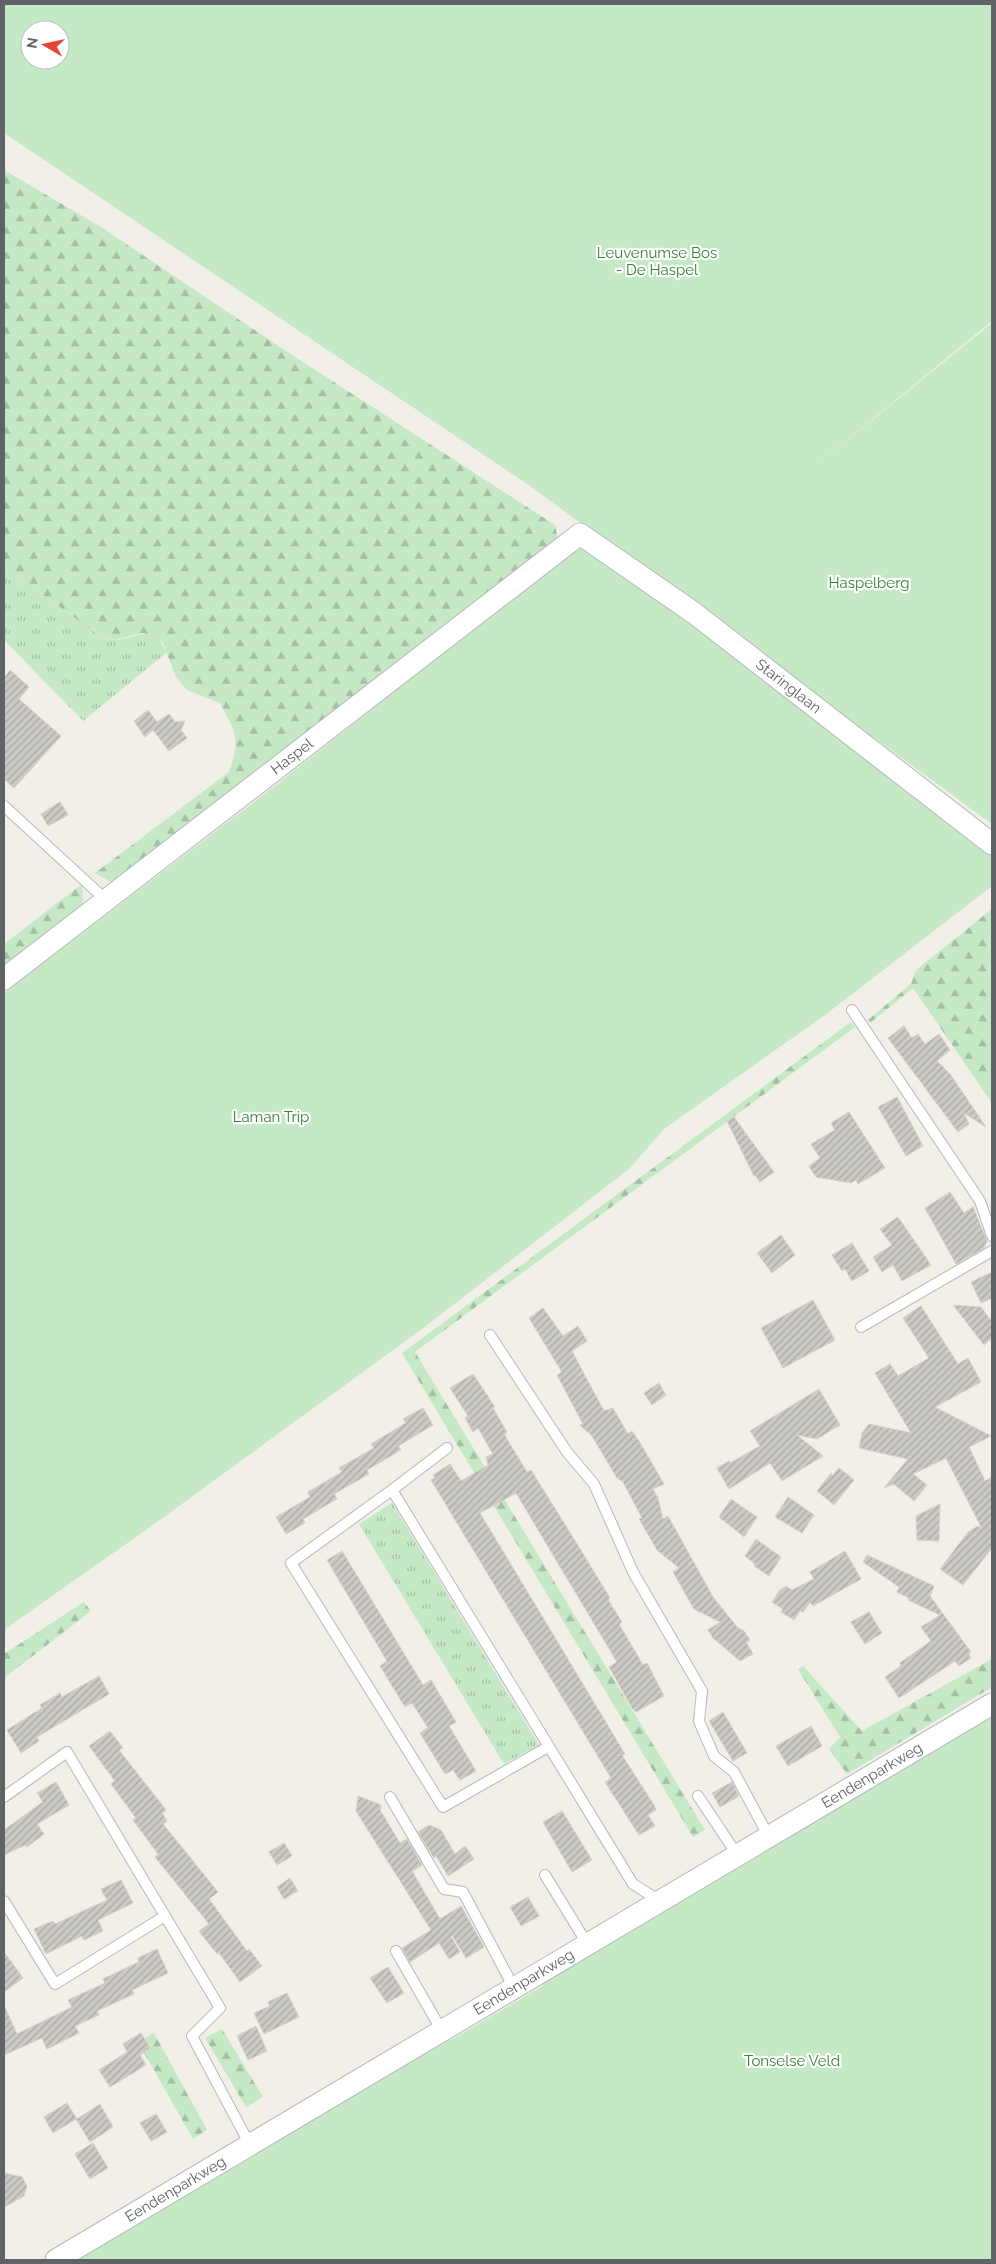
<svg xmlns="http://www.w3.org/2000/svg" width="996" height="2264" font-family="Raleway,sans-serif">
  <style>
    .grass { fill: url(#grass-tufts) }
    .forest { fill: url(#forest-firs) }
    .park { fill: #c5e8c5; fill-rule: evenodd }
    .building { fill: url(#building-hatch); stroke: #d6d1c6 }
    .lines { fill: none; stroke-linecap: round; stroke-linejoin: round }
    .lane-casing { stroke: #b5b8bc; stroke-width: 12 }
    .street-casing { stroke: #b5b8bc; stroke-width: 23 }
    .lane { stroke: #fff; stroke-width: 10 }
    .street { stroke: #fff; stroke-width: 21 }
    .labels { text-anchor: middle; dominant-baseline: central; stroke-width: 4.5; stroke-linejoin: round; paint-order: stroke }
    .park-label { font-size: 15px; fill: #348238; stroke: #fff }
    .street-label { font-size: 15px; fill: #5f6368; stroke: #fff }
  </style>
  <defs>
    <pattern id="grass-tufts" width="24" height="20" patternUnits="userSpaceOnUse" patternTransform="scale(1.25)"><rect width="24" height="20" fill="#c5e8c5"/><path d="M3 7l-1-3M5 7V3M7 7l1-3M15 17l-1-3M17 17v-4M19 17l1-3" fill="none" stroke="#a3c0a4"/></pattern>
    <pattern id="forest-firs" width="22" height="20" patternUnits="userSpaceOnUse" patternTransform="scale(1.25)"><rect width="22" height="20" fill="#c5e8c5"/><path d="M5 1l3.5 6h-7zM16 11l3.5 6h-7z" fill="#a3c0a4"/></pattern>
    <pattern id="building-hatch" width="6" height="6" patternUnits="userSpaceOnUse" patternTransform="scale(1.25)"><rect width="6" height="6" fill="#cccac5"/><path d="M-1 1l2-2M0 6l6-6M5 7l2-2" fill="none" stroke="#a9a8a4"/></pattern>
  </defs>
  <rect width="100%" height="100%" fill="#f1efe8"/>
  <path class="grass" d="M 4,567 L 100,636 C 105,637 111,640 116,640 C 139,638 155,622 166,653 L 83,721 L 4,640 Z
    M 392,1503 L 539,1745 L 504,1764 L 359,1524 Z"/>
  <path class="forest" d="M 4,170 L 101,227 L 289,353 L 555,525 L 558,539 L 115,884 L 95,873 L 229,772 C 241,738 236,734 220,703 L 187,690 L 176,677 L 163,643 L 153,635 L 142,633 L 115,640 L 100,636 L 4,567 Z
    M 82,884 L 83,908 L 4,967 L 4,944 Z
    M 992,909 L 992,1103 L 913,988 L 870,1023 L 868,1020 L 911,984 L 916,970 Z
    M 851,1022 L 855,1027 L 415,1352 L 705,1830 L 693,1837 L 402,1353 Z
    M 84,1602 L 91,1611 L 4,1678 L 4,1654 Z
    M 992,1659 L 992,1687 L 847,1774 L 829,1749 L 840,1737 L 798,1669 L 803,1666 L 862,1731 Z
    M 222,2029 L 263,2097 L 246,2107 L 205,2038 Z
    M 154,2033 L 207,2130 L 193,2139 L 138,2042 Z"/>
  <path class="park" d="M 4,4 L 992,4 L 992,321 L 798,480 L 992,323 L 992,824 L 530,486 L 4,133 ZM 30,30 L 60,30 L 60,60 L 30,60 Z
    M 577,547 L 593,553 L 775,686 L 992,855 L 992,886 L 825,1015 L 664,1129 L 629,1169 L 422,1329 L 157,1522 L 4,1630 L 4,993 L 275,786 Z
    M 992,1711 L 992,2260 L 74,2260 L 388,2072 L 463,2033 L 541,1987 L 560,1968 Z"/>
  <path class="building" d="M 10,670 L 29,687 L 19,699 L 61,736 L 14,788 L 4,779 L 4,678 Z
    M 148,710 L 157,722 L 169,714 L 175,722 L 185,721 L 181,730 L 187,738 L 169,751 L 153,730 L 145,737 L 134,721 Z
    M 60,802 L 68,815 L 48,826 L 41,814 Z
    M 904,1026 L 912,1038 L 918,1034 L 925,1044 L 939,1034 L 950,1050 L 937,1061 L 950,1074 L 986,1127 L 964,1113 L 969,1124 L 958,1132 L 888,1038 Z
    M 897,1097 L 923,1146 L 906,1156 L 878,1107 Z
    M 849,1112 L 885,1168 L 858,1184 L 856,1180 L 851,1183 L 816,1177 L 809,1166 L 820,1158 L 811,1144 L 835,1130 L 831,1123 Z
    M 734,1117 L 774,1172 L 760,1182 L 755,1175 L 754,1176 L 727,1121 Z
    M 950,1192 L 964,1213 L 973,1207 L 987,1241 L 984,1248 L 956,1264 L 925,1208 Z
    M 898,1217 L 931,1265 L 902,1281 L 893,1265 L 882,1272 L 873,1257 L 892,1245 L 880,1229 Z
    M 781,1235 L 795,1255 L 772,1273 L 757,1253 Z
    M 852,1243 L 869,1271 L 852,1281 L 845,1269 L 842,1271 L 832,1255 Z
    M 992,1272 L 992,1298 L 981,1303 L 971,1282 Z
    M 813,1300 L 835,1340 L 783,1368 L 761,1328 Z
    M 953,1305 L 981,1307 L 992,1322 L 992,1338 L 984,1345 Z
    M 921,1306 L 958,1364 L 968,1358 L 981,1382 L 935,1407 L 991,1436 L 969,1447 L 985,1481 L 992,1477 L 992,1549 L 992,1548 L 963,1585 L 940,1569 L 968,1532 L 978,1526 L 982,1529 L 946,1458 L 913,1474 L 927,1485 L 914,1501 L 894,1484 L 884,1488 L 908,1459 L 859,1448 L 862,1433 L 869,1424 L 911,1433 L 875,1373 L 890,1364 L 898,1376 L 929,1358 L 903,1318 Z
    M 543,1308 L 563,1336 L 578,1326 L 587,1341 L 572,1351 L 583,1372 L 604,1411 L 613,1408 L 628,1434 L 632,1431 L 639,1441 L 664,1484 L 653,1489 L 658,1498 L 663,1519 L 668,1516 L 713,1597 L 738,1628 L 744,1631 L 750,1640 L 746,1642 L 753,1654 L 740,1661 L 713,1638 L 708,1630 L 720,1622 L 694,1609 L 673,1572 L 679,1568 L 657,1550 L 639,1519 L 642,1518 L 623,1482 L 617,1478 L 592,1436 L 580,1425 L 583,1424 L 557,1375 L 562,1372 L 529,1318 Z
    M 473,1374 L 495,1407 L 493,1408 L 507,1432 L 504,1434 L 527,1472 L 531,1470 L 574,1539 L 610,1598 L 608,1600 L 622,1622 L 619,1624 L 643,1665 L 647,1663 L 664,1696 L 636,1712 L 632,1708 L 609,1667 L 617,1662 L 516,1493 L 480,1513 L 625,1754 L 622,1755 L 654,1805 L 656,1810 L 648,1815 L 655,1826 L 639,1835 L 605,1782 L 611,1778 L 431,1480 L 435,1478 L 433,1475 L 450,1464 L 461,1481 L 488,1465 L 486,1457 L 493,1454 L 478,1428 L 473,1432 L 465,1418 L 468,1416 L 450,1388 Z
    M 659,1383 L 666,1395 L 652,1405 L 644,1393 Z
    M 819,1389 L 840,1425 L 817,1439 L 797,1435 L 823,1456 L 782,1481 L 770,1463 L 729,1489 L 717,1468 L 729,1461 L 730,1463 L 760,1446 L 750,1431 Z
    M 423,1408 L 433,1425 L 398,1446 L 401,1450 L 367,1470 L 369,1474 L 334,1494 L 337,1499 L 303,1519 L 305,1523 L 286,1534 L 276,1517 L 310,1497 L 308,1492 L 342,1472 L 339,1468 L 374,1448 L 371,1444 L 406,1423 L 403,1419 Z
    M 839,1468 L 854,1480 L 834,1505 L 817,1491 L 831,1473 L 832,1476 Z
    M 788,1497 L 814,1515 L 802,1533 L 775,1517 Z
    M 731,1499 L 757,1517 L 744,1537 L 719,1517 Z
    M 940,1504 L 939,1541 L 917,1540 L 916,1516 Z
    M 756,1539 L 781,1557 L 769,1576 L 754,1566 L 755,1564 L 745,1556 Z
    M 342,1551 L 423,1685 L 431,1680 L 456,1722 L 449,1726 L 476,1771 L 460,1780 L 453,1770 L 445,1774 L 420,1733 L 428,1728 L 412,1703 L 405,1707 L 380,1666 L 387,1661 L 327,1560 Z
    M 845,1551 L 861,1579 L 813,1606 L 810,1602 L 803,1612 L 800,1611 L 794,1620 L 781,1612 L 783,1609 L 772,1602 L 780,1590 L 786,1586 L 792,1590 L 814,1579 L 810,1572 Z
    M 867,1555 L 934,1586 L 930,1596 L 971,1652 L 968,1654 L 971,1658 L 959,1666 L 955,1661 L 899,1698 L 885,1677 L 901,1666 L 900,1663 L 931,1641 L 921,1627 L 940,1615 L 908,1600 L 909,1598 L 897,1592 L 899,1587 L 863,1562 Z
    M 869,1612 L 882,1633 L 865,1644 L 851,1622 Z
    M 99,1676 L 109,1694 L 37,1737 L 39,1741 L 21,1753 L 7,1730 L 42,1708 L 40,1705 L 60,1693 L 62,1697 Z
    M 723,1712 L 747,1753 L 733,1761 L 709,1721 Z
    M 811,1726 L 822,1746 L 788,1766 L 776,1746 Z
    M 110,1731 L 123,1748 L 119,1750 L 166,1810 L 162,1813 L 167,1821 L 163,1824 L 218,1892 L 209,1899 L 247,1951 L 249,1949 L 262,1966 L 240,1982 L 219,1953 L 217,1954 L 199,1931 L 209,1924 L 155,1857 L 158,1854 L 133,1820 L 136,1818 L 111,1784 L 115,1781 L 89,1746 Z
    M 56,1782 L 69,1805 L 37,1824 L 44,1834 L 27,1847 L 25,1845 L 4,1855 L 4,1830 L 43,1802 L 37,1793 Z
    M 732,1782 L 739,1796 L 720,1807 L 712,1793 Z
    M 358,1796 L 381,1805 L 380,1810 L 400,1843 L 407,1839 L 422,1865 L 412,1871 L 440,1919 L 461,1906 L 484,1947 L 466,1958 L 452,1935 L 451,1936 L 460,1952 L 449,1959 L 439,1943 L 410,1962 L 402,1948 L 431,1930 L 356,1811 Z
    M 562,1811 L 592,1860 L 572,1872 L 543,1822 Z
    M 429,1825 L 441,1830 L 455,1854 L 465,1846 L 474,1859 L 448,1876 L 436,1856 L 434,1858 L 418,1832 Z
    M 284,1843 L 292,1856 L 277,1865 L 269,1852 Z
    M 290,1878 L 298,1891 L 284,1899 L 277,1887 Z
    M 121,1880 L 133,1903 L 98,1920 L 103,1931 L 84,1940 L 82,1936 L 46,1954 L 34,1929 L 53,1921 L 55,1924 L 107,1900 L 101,1889 Z
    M 528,1897 L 539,1916 L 521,1926 L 510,1907 Z
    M 157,1949 L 168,1973 L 132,1990 L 134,1994 L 97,2011 L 99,2015 L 75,2026 L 79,2033 L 47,2049 L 42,2038 L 4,2055 L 4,2005 L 17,2034 L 72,2007 L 68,2000 L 105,1983 L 103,1979 L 139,1962 L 138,1958 Z
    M 4,1952 L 23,1978 L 4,1992 Z
    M 388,1967 L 404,1993 L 387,2003 L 370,1978 Z
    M 287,1993 L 299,2017 L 264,2034 L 254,2013 L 270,2006 L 268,2002 Z
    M 256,2026 L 267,2051 L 248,2060 L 237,2036 Z
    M 141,2033 L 150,2048 L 140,2055 L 146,2065 L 110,2087 L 99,2070 L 127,2052 L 123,2044 Z
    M 67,2103 L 77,2119 L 100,2104 L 113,2127 L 90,2142 L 76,2119 L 53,2133 L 44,2117 Z
    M 156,2114 L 167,2132 L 151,2141 L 140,2123 Z
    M 93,2143 L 108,2168 L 90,2179 L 75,2154 Z
    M 4,2173 L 22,2177 L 27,2186 L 24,2196 L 4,2207 Z"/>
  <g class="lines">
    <defs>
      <path id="lane" d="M 4,806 L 106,900
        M 852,1010 L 980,1201 L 992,1236
        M 861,1327 L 992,1251
        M 490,1335 L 567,1452 L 594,1484 L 633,1572 L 702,1691 L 699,1721 L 714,1756 L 734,1772 L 769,1837
        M 392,1490 L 447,1448
        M 548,1747 L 443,1807 L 291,1563 L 392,1490 L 633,1884 L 660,1901
        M 698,1796 L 738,1856
        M 4,1797 L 67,1752 L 220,2008 L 192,2036 L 250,2145
        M 390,1797 L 444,1889 L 463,1892 L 514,1988
        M 545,1875 L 588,1945
        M 4,1901 L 55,1984 L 165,1916
        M 396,1951 L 442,2031"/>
      <g id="street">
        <path id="s1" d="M 4,979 L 580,534 L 694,613 L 992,844"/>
        <path id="s2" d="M 56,2260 L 992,1704"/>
      </g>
    </defs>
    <use href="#lane" class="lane-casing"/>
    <use href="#street" class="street-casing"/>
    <use href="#lane" class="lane"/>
    <use href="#street" class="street"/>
  </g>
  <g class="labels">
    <g class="park-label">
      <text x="657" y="253">Leuvenumse Bos<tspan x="657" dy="17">- De Haspel</tspan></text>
      <text x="869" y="583">Haspelberg</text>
      <text x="271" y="1117">Laman Trip</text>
      <text x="792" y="2061">Tonselse Veld</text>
    </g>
    <g class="street-label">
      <text stroke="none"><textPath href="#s1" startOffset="986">Staringlaan</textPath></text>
      <text stroke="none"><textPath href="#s1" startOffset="364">Haspel</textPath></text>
      <text stroke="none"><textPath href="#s2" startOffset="949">Eendenparkweg</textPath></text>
      <text stroke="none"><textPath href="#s2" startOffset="544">Eendenparkweg</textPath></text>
      <text stroke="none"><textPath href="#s2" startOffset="139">Eendenparkweg</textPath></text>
    </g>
  </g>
  <rect width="996" height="2264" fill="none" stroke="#5f6368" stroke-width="10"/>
  <g transform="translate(45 45) rotate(279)"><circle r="24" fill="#ffffff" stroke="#bfc1c3"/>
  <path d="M0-4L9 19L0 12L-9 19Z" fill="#ea4335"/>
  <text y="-8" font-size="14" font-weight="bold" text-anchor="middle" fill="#5f6368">N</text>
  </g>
</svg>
